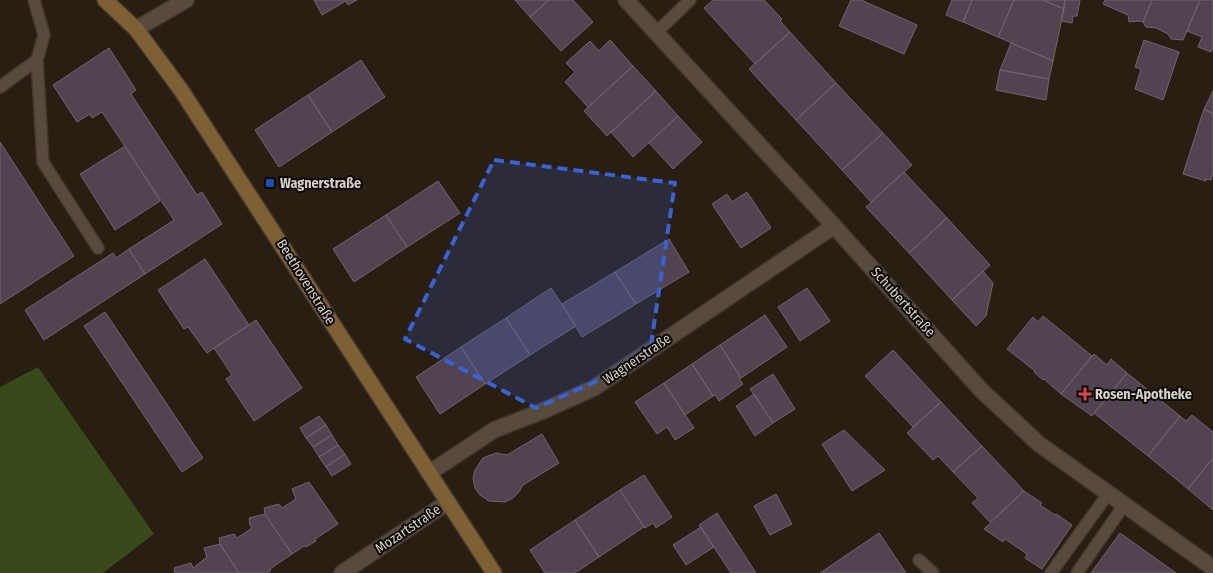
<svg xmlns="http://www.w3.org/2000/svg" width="1213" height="573" font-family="'Fira Sans Condensed',sans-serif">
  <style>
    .green { fill: #384a1a }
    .building { fill: #514350; stroke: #726370 }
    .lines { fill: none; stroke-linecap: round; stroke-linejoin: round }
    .lane-casing { stroke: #413731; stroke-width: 14 }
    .street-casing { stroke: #413731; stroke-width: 18 }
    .secondary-casing { stroke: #413731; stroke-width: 18 }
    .lane { stroke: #584b3e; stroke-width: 11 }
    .street { stroke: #584b3e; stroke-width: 15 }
    .secondary { stroke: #7e6032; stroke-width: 15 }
    .marked { fill: #3962d6; fill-opacity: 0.2; stroke: #3962d6; stroke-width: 4; stroke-dasharray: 10 6; stroke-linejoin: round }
    .transit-dot { fill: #1a4fb4; stroke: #0d0905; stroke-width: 2 }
    .health-dot { fill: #e0444e; stroke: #0d0905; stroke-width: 2 }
    .labels { text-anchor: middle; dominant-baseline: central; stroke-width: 4; stroke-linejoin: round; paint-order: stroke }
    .poi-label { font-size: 14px; font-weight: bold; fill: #d8d1c9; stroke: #0d0905; text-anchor: start }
    .street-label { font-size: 14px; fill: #d8d1c9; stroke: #0d0905 }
  </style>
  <rect width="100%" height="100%" fill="#281e11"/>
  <path class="green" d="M 38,367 L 154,534 L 103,573 L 0,573 L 0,387 Z"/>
  <path class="building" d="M 314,0 L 357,0 L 348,5 L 346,1 L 322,15 Z
    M 515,0 L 549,0 L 530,17 Z
    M 549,0 L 573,0 L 593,22 L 561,51 L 530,17 Z
    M 713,0 L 764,0 L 782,19 L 780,21 L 790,32 L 755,64 L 704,8 Z
    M 851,0 L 861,0 L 917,25 L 904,54 L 839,26 Z
    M 952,0 L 972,0 L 963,22 L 946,15 Z
    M 972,0 L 1014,0 L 998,37 L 963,22 Z
    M 1014,0 L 1043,0 L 1064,9 L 1053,61 L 998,37 Z
    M 1043,0 L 1065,0 L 1064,9 Z
    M 1065,0 L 1080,0 L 1077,16 L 1073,16 L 1072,23 L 1061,21 Z
    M 1105,0 L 1152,0 L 1143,22 L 1139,21 L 1129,22 L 1128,15 L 1103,4 Z
    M 1152,0 L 1200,0 L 1183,40 L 1171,39 L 1168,34 L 1156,28 L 1146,27 L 1143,22 Z
    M 1200,0 L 1213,0 L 1213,48 L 1211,52 L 1198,47 L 1202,37 L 1187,31 Z
    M 790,32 L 836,83 L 796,120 L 749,69 Z
    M 610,40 L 633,66 L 588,107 L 565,82 L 575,72 L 566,63 L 590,41 L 599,51 Z
    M 1144,40 L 1179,52 L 1163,100 L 1135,89 L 1141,69 L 1135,67 Z
    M 1011,43 L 1053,61 L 1049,79 L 1000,70 Z
    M 109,48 L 136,90 L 131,94 L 197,195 L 202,192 L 222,224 L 145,274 L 129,249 L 174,220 L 102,112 L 92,118 L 90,114 L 77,122 L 53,85 Z
    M 361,60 L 385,97 L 332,132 L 308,95 Z
    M 633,66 L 656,91 L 607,136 L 584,111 Z
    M 1000,70 L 1049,79 L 1046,100 L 996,90 Z
    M 836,83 L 883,133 L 842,170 L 796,120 Z
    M 656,91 L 678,116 L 633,157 L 611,132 Z
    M 1213,91 L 1213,114 L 1204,109 Z
    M 308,95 L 332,132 L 279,167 L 255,130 Z
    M 1204,109 L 1213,114 L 1213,173 L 1211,180 L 1206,179 L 1206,181 L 1183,174 Z
    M 678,116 L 702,142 L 673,169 L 649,143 Z
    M 883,133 L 912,165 L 871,202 L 842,170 Z
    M 0,142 L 74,256 L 0,304 Z
    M 125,146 L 160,201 L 115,230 L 80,174 Z
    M 904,172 L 947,218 L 909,253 L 866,207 Z
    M 438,181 L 460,213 L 407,247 L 386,215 Z
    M 747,192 L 771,228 L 741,248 L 712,204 L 727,194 L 732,202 Z
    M 386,215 L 407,247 L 354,282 L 333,249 Z
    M 947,218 L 990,265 L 952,300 L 909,253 Z
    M 669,239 L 689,272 L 636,304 L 615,272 Z
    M 129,249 L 145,274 L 44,340 L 25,310 L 113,253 L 116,258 Z
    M 205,259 L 249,325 L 207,353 L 188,327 L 184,329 L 158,290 Z
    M 983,271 L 993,283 L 986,316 L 976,326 L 952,300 Z
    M 615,272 L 636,304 L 582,337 L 562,304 Z
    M 551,288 L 576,326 L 530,355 L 506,318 Z
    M 807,288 L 830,321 L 800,341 L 778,307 Z
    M 105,312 L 203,458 L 182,472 L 84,326 Z
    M 765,315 L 787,347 L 741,378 L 720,345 Z
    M 1043,316 L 1092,356 L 1061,394 L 1044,379 L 1043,380 L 1034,372 L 1035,371 L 1007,349 L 1033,317 L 1038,322 Z
    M 506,318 L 530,355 L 485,384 L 461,347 Z
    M 256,320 L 302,388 L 254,421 L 226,379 L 232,375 L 214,348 Z
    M 720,345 L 741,378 L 739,379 L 743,384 L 719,401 L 715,395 L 713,396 L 692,364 Z
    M 461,347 L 485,384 L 440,414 L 416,377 Z
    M 893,350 L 941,402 L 913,427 L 865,376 Z
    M 1094,354 L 1107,365 L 1111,359 L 1127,373 L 1092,416 L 1061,394 Z
    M 692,364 L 713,396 L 685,415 L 664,383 Z
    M 1127,373 L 1180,416 L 1148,456 L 1094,413 Z
    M 773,374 L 795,409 L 773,423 L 750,389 Z
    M 664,383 L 694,428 L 675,440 L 667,427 L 657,434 L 635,402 Z
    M 754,394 L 773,423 L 755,436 L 736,406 Z
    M 941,402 L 982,446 L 953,472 L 938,456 L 933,460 L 907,433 Z
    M 1192,415 L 1213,432 L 1213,458 L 1188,489 L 1148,456 L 1180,416 L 1186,421 Z
    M 319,416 L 326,425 L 306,438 L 300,428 Z
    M 326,425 L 332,435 L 313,447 L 306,438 Z
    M 844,430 L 885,470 L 852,491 L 822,444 Z
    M 542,434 L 559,463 L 523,485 L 519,492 L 513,498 L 505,502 L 489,501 L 480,495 L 475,488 L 473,478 L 475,470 L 483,458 L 496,453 L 507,455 Z
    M 332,435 L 338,445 L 319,457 L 313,447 Z
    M 338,445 L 345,454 L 326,467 L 319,457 Z
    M 982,446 L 1024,491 L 990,522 L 972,503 L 978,498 L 953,472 Z
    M 345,454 L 351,464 L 332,476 L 326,467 Z
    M 1213,458 L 1213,510 L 1188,489 Z
    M 644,475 L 672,517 L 656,528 L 653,523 L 645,528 L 620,490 Z
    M 309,482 L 338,524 L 315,539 L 316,541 L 306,547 L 304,546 L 292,554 L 265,514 L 264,508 L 279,504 L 282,508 L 296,499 L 292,489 Z
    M 620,490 L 644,527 L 599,557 L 575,520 Z
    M 1024,491 L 1042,503 L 1040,505 L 1055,515 L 1056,514 L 1072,525 L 1042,569 L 1025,558 L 1027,554 L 1005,539 L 1003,542 L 984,529 Z
    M 776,494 L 792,524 L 770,535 L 754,506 Z
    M 717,513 L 756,573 L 731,573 L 699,525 Z
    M 265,514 L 292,554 L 270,569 L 271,570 L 267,573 L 239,573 L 220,544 L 219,538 L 234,534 L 237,538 L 252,528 L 250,525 L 249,518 Z
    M 575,520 L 599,557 L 575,573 L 545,573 L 530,550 Z
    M 701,527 L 714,547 L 686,565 L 673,545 Z
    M 879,533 L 906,573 L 820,573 Z
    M 1120,533 L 1176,573 L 1091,573 Z
    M 220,544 L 239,573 L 175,573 L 174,568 L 191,563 L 193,568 L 207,557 L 204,548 Z"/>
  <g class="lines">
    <defs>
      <path id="lane" d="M 34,0 L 44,35 L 37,60 L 43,162 L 98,248
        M 656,33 L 690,0
        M 0,87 L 37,60
        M 919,560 L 933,573
        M 1051,573 L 1108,494
        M 1077,573 L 1124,505"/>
      <path id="street" d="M 626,0 L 834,226 L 981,390 L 1039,444 L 1213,568
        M 136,29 L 186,0
        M 429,473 L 494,430 L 545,410 L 594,388 L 834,226
        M 342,573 L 448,502"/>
      <path id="secondary" d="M 105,0 L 136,29 L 181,90 L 494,573"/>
    </defs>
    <use href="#lane" class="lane-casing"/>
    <use href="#street" class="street-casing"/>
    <use href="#secondary" class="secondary-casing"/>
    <use href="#lane" class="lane"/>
    <use href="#street" class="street"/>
    <use href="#secondary" class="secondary"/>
  </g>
  <path class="marked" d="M 494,160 L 675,183 L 649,358 L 536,408 L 405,339 Z"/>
  <rect class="transit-dot" x="265" y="178" width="10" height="10" rx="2.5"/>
  <path class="health-dot" d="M1082.5 386.5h5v5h5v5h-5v5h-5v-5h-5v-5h5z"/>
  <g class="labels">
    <g class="poi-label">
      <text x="280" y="183">Wagnerstraße</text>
      <text x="1095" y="394">Rosen-Apotheke</text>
    </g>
    <g class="street-label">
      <text transform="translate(306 282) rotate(58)">Beethovenstraße</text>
      <text transform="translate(903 302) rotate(48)">Schubertstraße</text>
      <text transform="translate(637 359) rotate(-34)">Wagnerstraße</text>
      <text transform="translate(408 529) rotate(-34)">Mozartstraße</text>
    </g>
  </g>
</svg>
